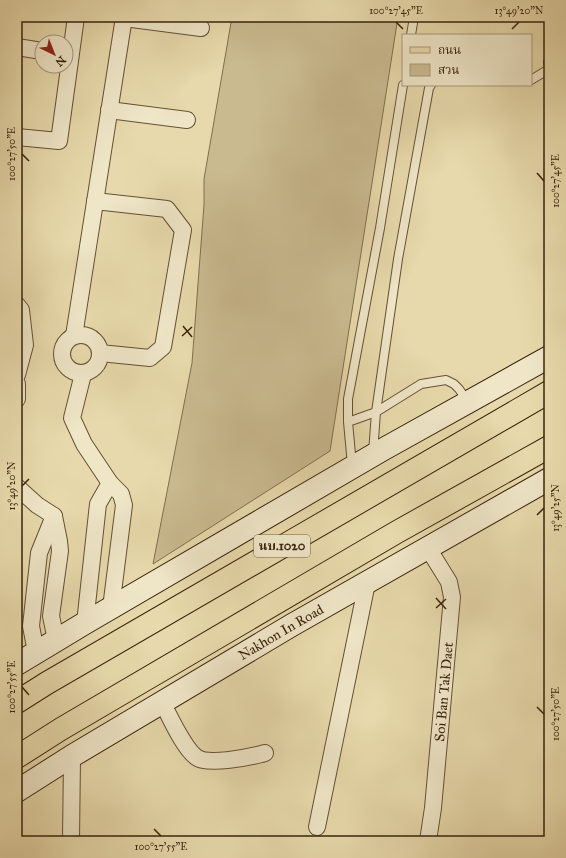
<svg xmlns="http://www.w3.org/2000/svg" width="566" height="858" font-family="'IM FELL Great Primer','Noto Serif Thai',serif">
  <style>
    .green { fill: #caba90; stroke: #826e4e }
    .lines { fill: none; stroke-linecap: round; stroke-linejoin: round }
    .lane-casing { stroke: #655034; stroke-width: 10 }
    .street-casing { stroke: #655034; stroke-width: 18 }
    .secondary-casing { stroke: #3a230c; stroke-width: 24 }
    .primary-casing { stroke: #3a230c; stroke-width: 24 }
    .lane { stroke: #efe6c8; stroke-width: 8 }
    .street { stroke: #efe6c8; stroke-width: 16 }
    .secondary { stroke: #efe6c8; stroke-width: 22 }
    .primary { stroke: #e7d9ab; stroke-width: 22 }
    .ticks { fill: none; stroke: #3a230c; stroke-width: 1.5 }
    .labels { text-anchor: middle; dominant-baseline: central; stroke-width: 3; stroke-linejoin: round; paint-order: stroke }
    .shield { fill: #efe6c8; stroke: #705e44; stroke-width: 1 }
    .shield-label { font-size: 13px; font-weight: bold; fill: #3a230c }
    .street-label { font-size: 14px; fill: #3a230c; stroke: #efe6c8 }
    .neatline { fill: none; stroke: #3a230c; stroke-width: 1.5 }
    .ticks-label { font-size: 10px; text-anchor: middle; fill: #3a230c }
  </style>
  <rect width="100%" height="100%" fill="#e7d9ab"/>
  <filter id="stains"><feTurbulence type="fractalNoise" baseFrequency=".005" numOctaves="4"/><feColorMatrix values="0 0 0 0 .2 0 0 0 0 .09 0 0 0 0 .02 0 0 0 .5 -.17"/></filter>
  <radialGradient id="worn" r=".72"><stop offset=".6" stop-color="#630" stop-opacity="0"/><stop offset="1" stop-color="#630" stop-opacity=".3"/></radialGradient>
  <path class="green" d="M 232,17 L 398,17 L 330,451 L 153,564 L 192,363 L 204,205 L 204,179 Z"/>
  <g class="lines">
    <defs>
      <path id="lane" d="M 411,35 L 414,17
        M 549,59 L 548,62 L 549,66
        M 531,80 L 549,69
        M 348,422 L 376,412 L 421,384 L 446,380 L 454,384 L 459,389 L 468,402
        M 373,453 L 376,412 L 398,259 L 429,88 L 431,85
        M 352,465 L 348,422 L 348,399 L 380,228 L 403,85"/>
      <g id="street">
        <path d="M 124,18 L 201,28"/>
        <path d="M 17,47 L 42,51"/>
        <path d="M 109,110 L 187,120"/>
        <path d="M 17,137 L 59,141 L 76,17"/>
        <path d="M 95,201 L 167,209 L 183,230 L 163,347 L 150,358 L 100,353"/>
        <path d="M 17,305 L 21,310 L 25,345 L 17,375"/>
        <circle cx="81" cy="354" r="19"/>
        <path d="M 74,336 L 124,17"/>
        <path d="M 83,374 L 72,418 L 84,444 L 110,483"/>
        <path d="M 17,384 L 17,399"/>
        <path d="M 17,487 L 37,505 L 54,516 L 59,541 L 60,551 L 51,616 L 56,640"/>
        <path d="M 85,623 L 98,504 L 110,483 L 121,494 L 124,505 L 111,608"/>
        <path d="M 36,652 L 31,626 L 39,553 L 54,516"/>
        <path d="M 162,702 C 170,717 183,747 196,757 C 207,766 251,757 265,753"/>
        <path d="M 317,827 L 367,583"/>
        <path d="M 71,841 L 72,756"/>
        <path id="s1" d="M 428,841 L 433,808 L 452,597 L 449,582 L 428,548"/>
      </g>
      <g id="secondary">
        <path d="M 17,664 L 85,623 L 382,450 L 549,357"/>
        <path id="s2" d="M 17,791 L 72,756 L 292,625 L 549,479"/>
      </g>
      <path id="primary" d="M 17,702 L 47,683 L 549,392
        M 17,757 L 61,729 L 397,532 L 549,447"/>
    </defs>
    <use href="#lane" class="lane-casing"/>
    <use href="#street" class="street-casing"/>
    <use href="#secondary" class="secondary-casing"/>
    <use href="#primary" class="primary-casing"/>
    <use href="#lane" class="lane"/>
    <use href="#street" class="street"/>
    <use href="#secondary" class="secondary"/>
    <use href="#primary" class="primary"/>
  </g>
  <path class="ticks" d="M 396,22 L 403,29M 512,29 L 519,22M 22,154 L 29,161M 537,173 L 544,181M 183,326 L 192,337M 182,336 L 192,327M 22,486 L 29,479M 537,515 L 544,508M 436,598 L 446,609M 436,608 L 446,599M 22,687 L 29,695M 537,707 L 544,714M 154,829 L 161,836"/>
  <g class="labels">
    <rect class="shield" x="254" y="535" width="56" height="22" rx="3"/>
    <g class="shield-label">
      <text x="282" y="546">นบ.1020</text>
    </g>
    <g class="street-label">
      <text stroke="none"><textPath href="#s2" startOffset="308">Nakhon In Road</textPath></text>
      <text stroke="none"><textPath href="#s1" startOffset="150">Soi Ban Tak Daet</textPath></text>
    </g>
  </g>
  <rect width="566" height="858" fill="none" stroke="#e7d9ab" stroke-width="44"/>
  <rect x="402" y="34" width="130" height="52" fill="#efe6c8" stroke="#a7987d"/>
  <rect x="410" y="47" width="20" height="6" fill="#e7d9ab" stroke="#a7987d"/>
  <text x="438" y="54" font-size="12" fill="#3a230c">ถนน</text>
  <rect x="410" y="64" width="20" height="12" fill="#caba90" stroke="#a7987d"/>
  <text x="438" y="74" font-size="12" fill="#3a230c">สวน</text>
  <g transform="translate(54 54) rotate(137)"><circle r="19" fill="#efe6c8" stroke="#a7987d"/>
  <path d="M0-3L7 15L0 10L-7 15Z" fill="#8f2418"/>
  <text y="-6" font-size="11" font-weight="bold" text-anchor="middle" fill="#3a230c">N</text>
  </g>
  <rect x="22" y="22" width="522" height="814" class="neatline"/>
  <g class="ticks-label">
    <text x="396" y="14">100°27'45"E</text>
    <text x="519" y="14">13°49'20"N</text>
    <text transform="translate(11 154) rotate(-90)" y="4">100°27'50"E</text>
    <text transform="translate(555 181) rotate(-90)" y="4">100°27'45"E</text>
    <text transform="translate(11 486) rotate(-90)" y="4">13°49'20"N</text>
    <text transform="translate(555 508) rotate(-90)" y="4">13°49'25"N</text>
    <text transform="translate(11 687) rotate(-90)" y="4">100°27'55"E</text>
    <text transform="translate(555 714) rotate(-90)" y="4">100°27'50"E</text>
    <text x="161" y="850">100°27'55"E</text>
  </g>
  <rect width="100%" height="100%" filter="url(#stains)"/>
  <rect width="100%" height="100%" fill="url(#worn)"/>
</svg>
